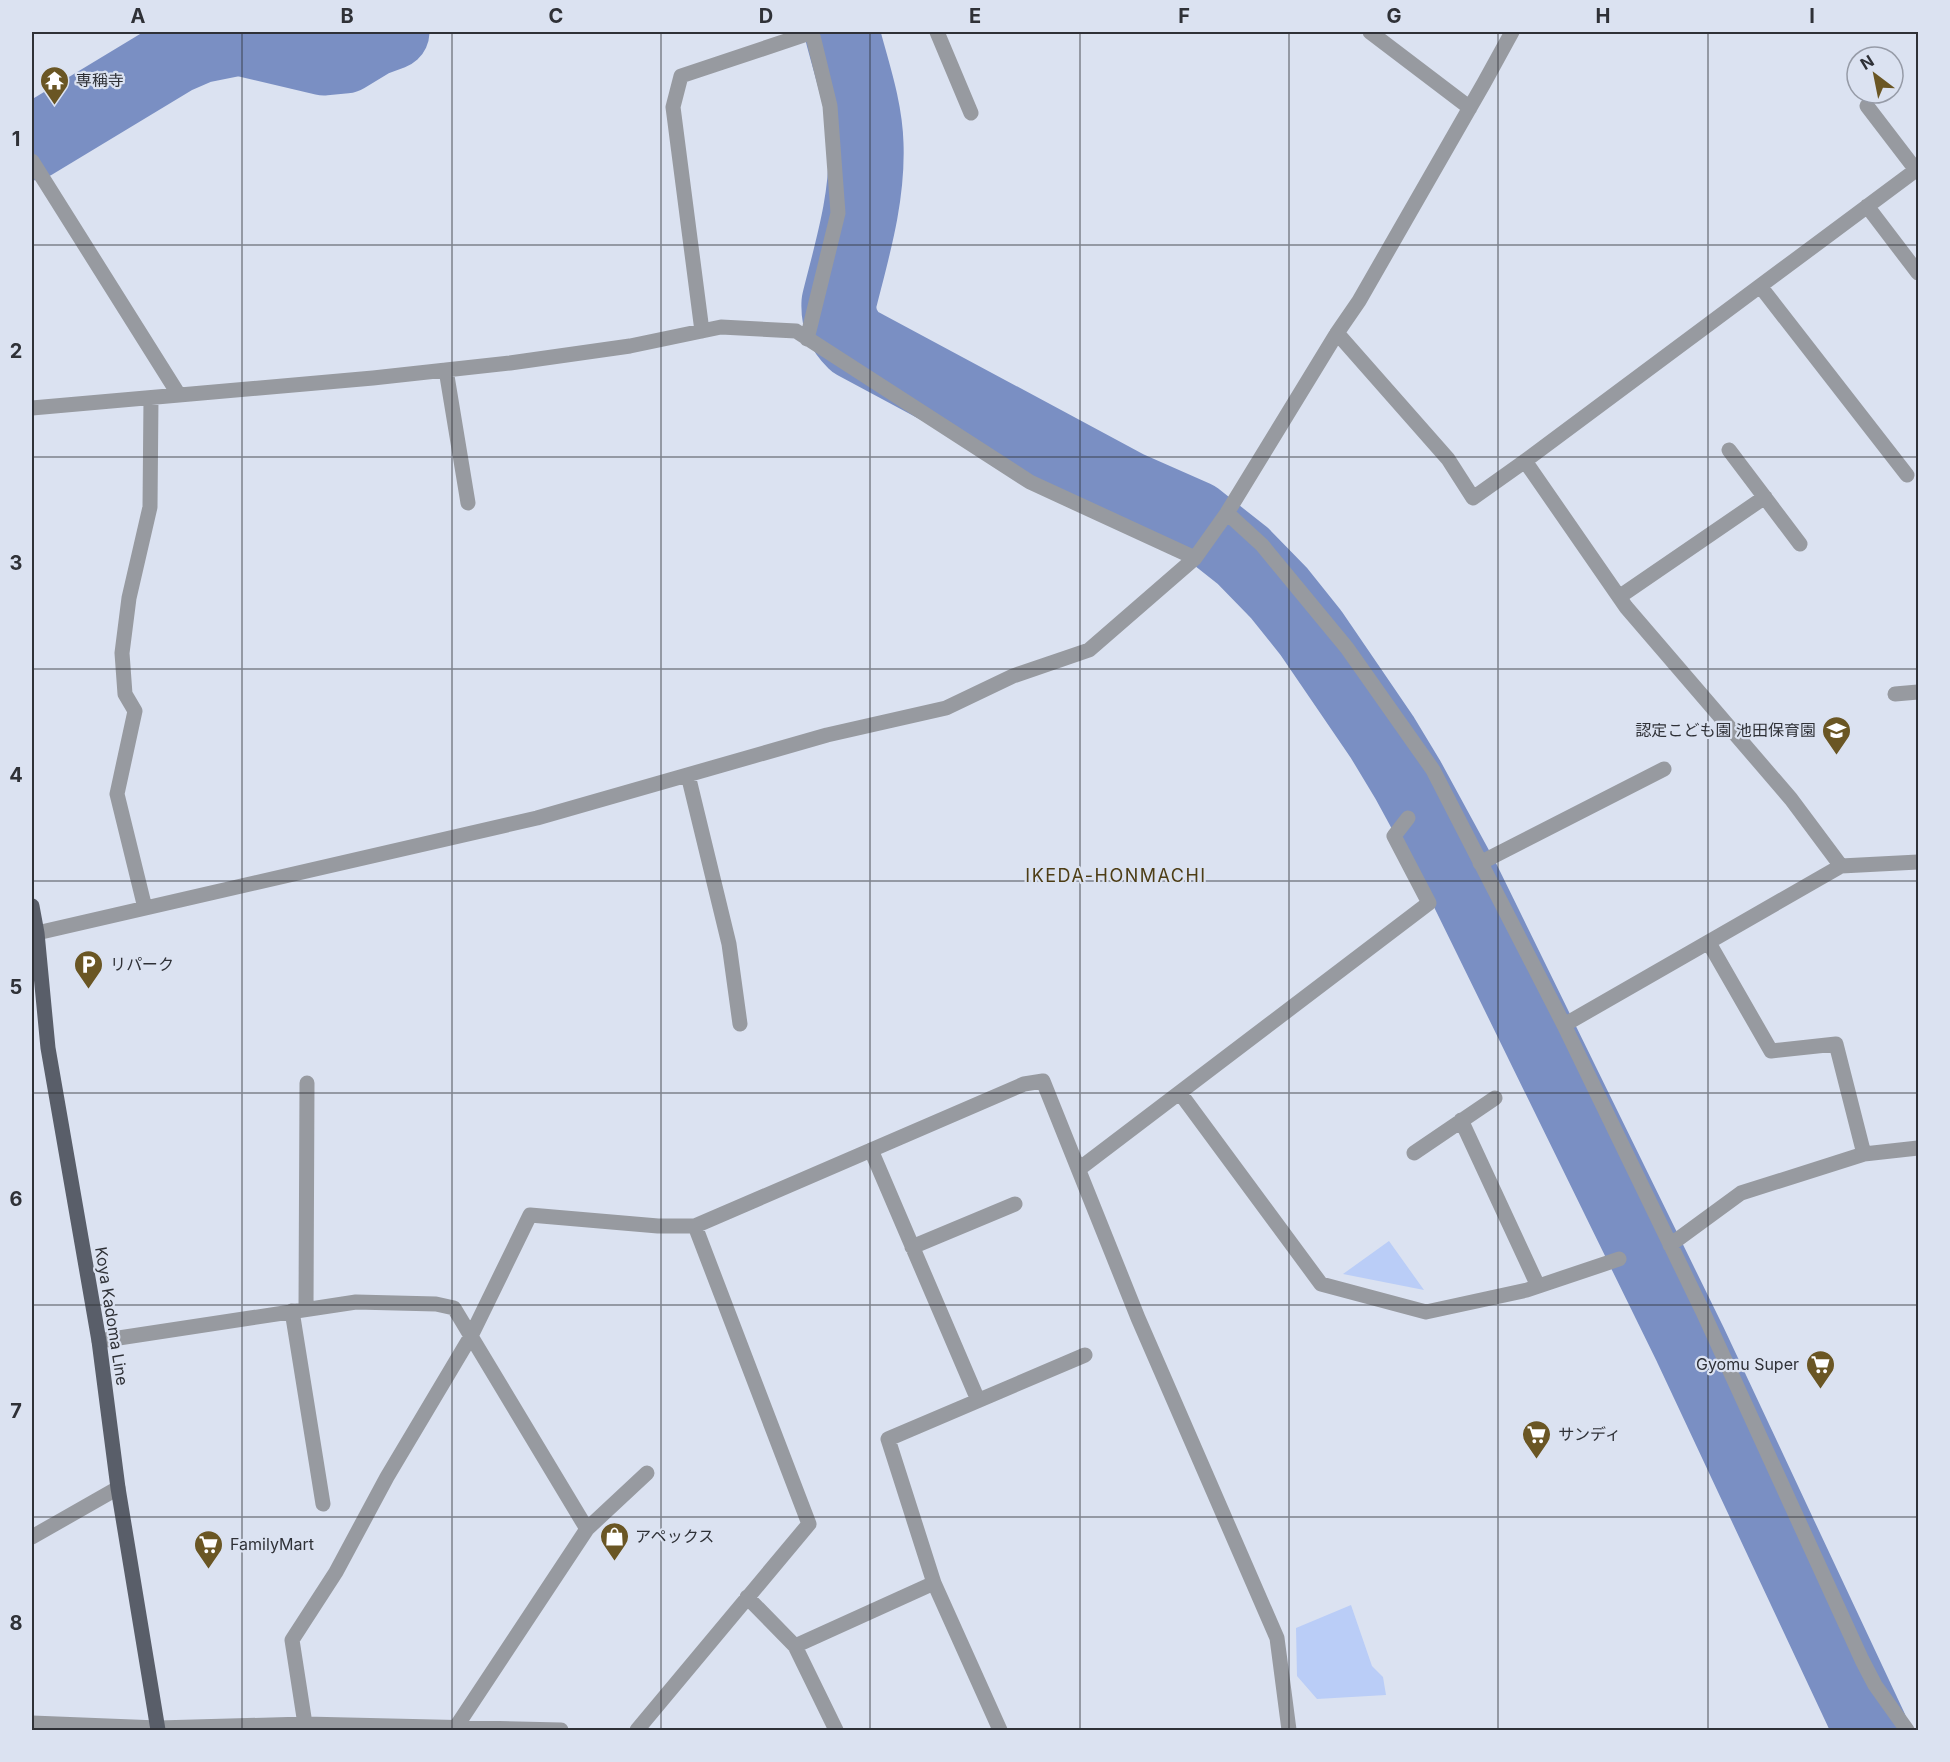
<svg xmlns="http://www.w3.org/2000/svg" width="1950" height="1762" font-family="Inter,'Noto Sans JP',sans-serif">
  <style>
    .green { fill: #bacdf7 }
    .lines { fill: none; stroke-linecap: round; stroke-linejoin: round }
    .river { stroke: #7a8fc3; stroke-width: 75 }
    .minor { stroke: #979aa0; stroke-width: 15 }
    .major { stroke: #595e69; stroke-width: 15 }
    .grid { fill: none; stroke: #2f3137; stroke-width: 1.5; stroke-opacity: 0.55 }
    .labels { text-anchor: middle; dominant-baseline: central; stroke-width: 4.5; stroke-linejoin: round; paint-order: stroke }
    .poi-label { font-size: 16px; fill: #2f3137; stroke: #dbe2f1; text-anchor: start }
    .street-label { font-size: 16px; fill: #2f3137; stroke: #dbe2f1 }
    .neighbourhood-label { font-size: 18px; letter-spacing: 1.5px; fill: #4d3d15; stroke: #dbe2f1 }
    .neatline { fill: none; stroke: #2f3137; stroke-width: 2 }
    .grid-label { font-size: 20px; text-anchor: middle; font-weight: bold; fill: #2f3137 }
  </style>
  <rect width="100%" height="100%" fill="#dbe2f1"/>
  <path class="green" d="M 1389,1241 L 1424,1290 L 1343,1274 Z
    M 1351,1605 L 1372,1666 L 1383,1677 L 1386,1695 L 1317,1699 L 1297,1676 L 1296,1628 Z"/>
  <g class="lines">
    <path class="river" d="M 842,32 C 851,68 865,106 866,144 C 868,198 852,250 839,302 C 838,319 843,330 855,342 L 1127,488 L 1195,518 L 1243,556 L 1279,593 L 1311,633 L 1382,737 L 1408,780 L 1463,881 L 1690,1344 L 1871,1730
      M 32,143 L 176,56 L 199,46 L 239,38 L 324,58 L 345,56 L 373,39 L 392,32"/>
    <path class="minor" d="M 937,32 L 971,113
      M 1370,32 L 1470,108
      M 32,161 L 179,395
      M 1867,206 L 1918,273
      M 1760,286 L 1907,475
      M 702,331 L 673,107 L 681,76 L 813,32
      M 1337,333 L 1448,459 L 1473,498 L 1525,461 L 1916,170 L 1867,106
      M 807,339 L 838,213 L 830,106 L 812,32
      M 446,370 L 468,503
      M 32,408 L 373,378 L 510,363 L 630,346 L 721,327 L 796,331 L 1030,482 L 1195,558
      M 1729,450 L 1800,544
      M 1525,461 L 1626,607 L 1791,799 L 1841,866 L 1564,1025
      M 1227,513 L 1262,545 L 1347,648 L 1433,770 L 1564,1025 L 1703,1312 L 1862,1660 L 1875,1685 L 1907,1730
      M 1619,597 L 1765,497
      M 1895,694 L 1918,692
      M 688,775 L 729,944 L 740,1024
      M 1480,863 L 1664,769
      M 1841,866 L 1918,862
      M 145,908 L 117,794 L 135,711 L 125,694 L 122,653 L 129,598 L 150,507 L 151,398
      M 37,933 L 537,818 L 827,735 L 946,708 L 1013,676 L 1089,650 L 1195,558 L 1227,513 L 1337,333 L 1359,301 L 1484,83 L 1512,32
      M 1709,943 L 1771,1051 L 1836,1044 L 1864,1154
      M 1180,1093 L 1321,1284 L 1426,1312 L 1527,1290 L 1619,1259
      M 1461,1120 L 1538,1286
      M 871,1150 L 978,1400
      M 1414,1153 L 1495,1098
      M 1079,1169 L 1429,903 L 1394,836 L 1408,818
      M 1670,1245 L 1741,1193 L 1864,1154 L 1918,1148
      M 912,1247 L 1015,1204
      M 306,1309 L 307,1083
      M 292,1311 L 323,1504
      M 99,1341 L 356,1302 L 436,1304 L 454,1308 L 587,1529
      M 32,1537 L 118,1488
      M 747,1597 L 795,1646 L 836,1730
      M 795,1646 L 934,1583
      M 32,1723 L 158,1728 L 305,1724 L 561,1730
      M 305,1724 L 292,1640 L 336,1572 L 387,1477 L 471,1336 L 530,1215 L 658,1226 L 695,1226 L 1024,1084 L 1043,1081 L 1138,1318 L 1277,1638 L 1289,1730
      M 456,1727 L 587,1529 L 647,1473
      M 637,1730 L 809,1524 L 695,1226
      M 1000,1730 L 934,1583 L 888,1439 L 1085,1355"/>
    <path class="major" d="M 32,906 L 37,933 L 48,1048 L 99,1341 L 118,1488 L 158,1730"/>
  </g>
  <path class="grid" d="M 242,32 L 242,1730M 452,32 L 452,1730M 661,32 L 661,1730M 870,32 L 870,1730M 1080,32 L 1080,1730M 1289,32 L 1289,1730M 1498,32 L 1498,1730M 1708,32 L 1708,1730M 32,245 L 1918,245M 32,457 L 1918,457M 32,669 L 1918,669M 32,881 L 1918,881M 32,1093 L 1918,1093M 32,1305 L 1918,1305M 32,1517 L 1918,1517"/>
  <defs>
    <symbol id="temple-pin" viewBox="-11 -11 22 30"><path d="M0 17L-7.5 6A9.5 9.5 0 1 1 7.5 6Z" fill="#6a5624" stroke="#dbe2f1"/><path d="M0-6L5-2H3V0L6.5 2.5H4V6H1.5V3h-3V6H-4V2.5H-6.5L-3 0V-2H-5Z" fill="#fff"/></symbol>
    <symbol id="school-pin" viewBox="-11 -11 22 30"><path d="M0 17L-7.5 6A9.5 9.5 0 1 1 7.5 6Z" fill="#6a5624" stroke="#dbe2f1"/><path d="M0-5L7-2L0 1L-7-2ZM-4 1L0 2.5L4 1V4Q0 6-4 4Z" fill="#fff"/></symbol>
    <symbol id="parking-pin" viewBox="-11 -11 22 30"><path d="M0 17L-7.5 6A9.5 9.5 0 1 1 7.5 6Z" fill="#6a5624" stroke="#dbe2f1"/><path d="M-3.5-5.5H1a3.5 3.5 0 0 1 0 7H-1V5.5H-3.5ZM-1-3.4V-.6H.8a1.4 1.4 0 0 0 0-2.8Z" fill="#fff"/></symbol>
    <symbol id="supermarket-pin" viewBox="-11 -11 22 30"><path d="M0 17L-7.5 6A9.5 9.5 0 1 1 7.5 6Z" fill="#6a5624" stroke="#dbe2f1"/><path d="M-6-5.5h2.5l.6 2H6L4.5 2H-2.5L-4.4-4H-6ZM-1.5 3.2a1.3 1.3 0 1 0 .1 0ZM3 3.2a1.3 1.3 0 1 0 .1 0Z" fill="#fff"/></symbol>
    <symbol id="shop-pin" viewBox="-11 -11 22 30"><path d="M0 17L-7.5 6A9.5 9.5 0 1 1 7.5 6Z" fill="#6a5624" stroke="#dbe2f1"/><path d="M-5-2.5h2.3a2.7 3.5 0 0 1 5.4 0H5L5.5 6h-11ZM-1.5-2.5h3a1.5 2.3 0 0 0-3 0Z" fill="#fff"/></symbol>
  </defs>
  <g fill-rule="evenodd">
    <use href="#temple-pin" x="38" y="64" width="33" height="45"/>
    <use href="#school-pin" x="1820" y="714" width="33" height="45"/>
    <use href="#parking-pin" x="72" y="948" width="33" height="45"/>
    <use href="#supermarket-pin" x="1804" y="1348" width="33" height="45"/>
    <use href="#supermarket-pin" x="1520" y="1418" width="33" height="45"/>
    <use href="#shop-pin" x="598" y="1520" width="33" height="45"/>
    <use href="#supermarket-pin" x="192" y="1528" width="33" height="45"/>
  </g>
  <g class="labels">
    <g class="poi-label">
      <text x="76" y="80">専稱寺</text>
      <text x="1816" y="730" text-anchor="end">認定こども園 池田保育園</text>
      <text x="110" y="964">リパーク</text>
      <text x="1799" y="1364" text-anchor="end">Gyomu Super</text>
      <text x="1558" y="1434">サンディ</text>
      <text x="635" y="1536">アペックス</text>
      <text x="230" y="1544">FamilyMart</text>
    </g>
    <g class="street-label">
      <text transform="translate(112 1316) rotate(81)">Koya Kadoma Line</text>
    </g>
    <g class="neighbourhood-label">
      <text x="1116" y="875">IKEDA-HONMACHI</text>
    </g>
  </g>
  <rect width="1950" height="1762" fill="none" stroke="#dbe2f1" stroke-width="66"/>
  <g transform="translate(1875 75) rotate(328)"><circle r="28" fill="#dbe2f1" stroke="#969ba7" stroke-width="1.5"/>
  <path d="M0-4.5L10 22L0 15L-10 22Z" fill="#6a5624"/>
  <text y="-9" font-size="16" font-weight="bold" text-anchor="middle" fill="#2f3137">N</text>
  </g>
  <rect x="33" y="33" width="1884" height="1696" class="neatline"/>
  <g class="grid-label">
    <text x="138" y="23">A</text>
    <text x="347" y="23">B</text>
    <text x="556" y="23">C</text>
    <text x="766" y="23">D</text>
    <text x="975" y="23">E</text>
    <text x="1184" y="23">F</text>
    <text x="1394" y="23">G</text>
    <text x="1603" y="23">H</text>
    <text x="1812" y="23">I</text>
    <text x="16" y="146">1</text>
    <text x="16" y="358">2</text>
    <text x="16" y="570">3</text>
    <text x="16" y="782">4</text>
    <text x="16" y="994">5</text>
    <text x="16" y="1206">6</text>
    <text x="16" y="1418">7</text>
    <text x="16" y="1630">8</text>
  </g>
</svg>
